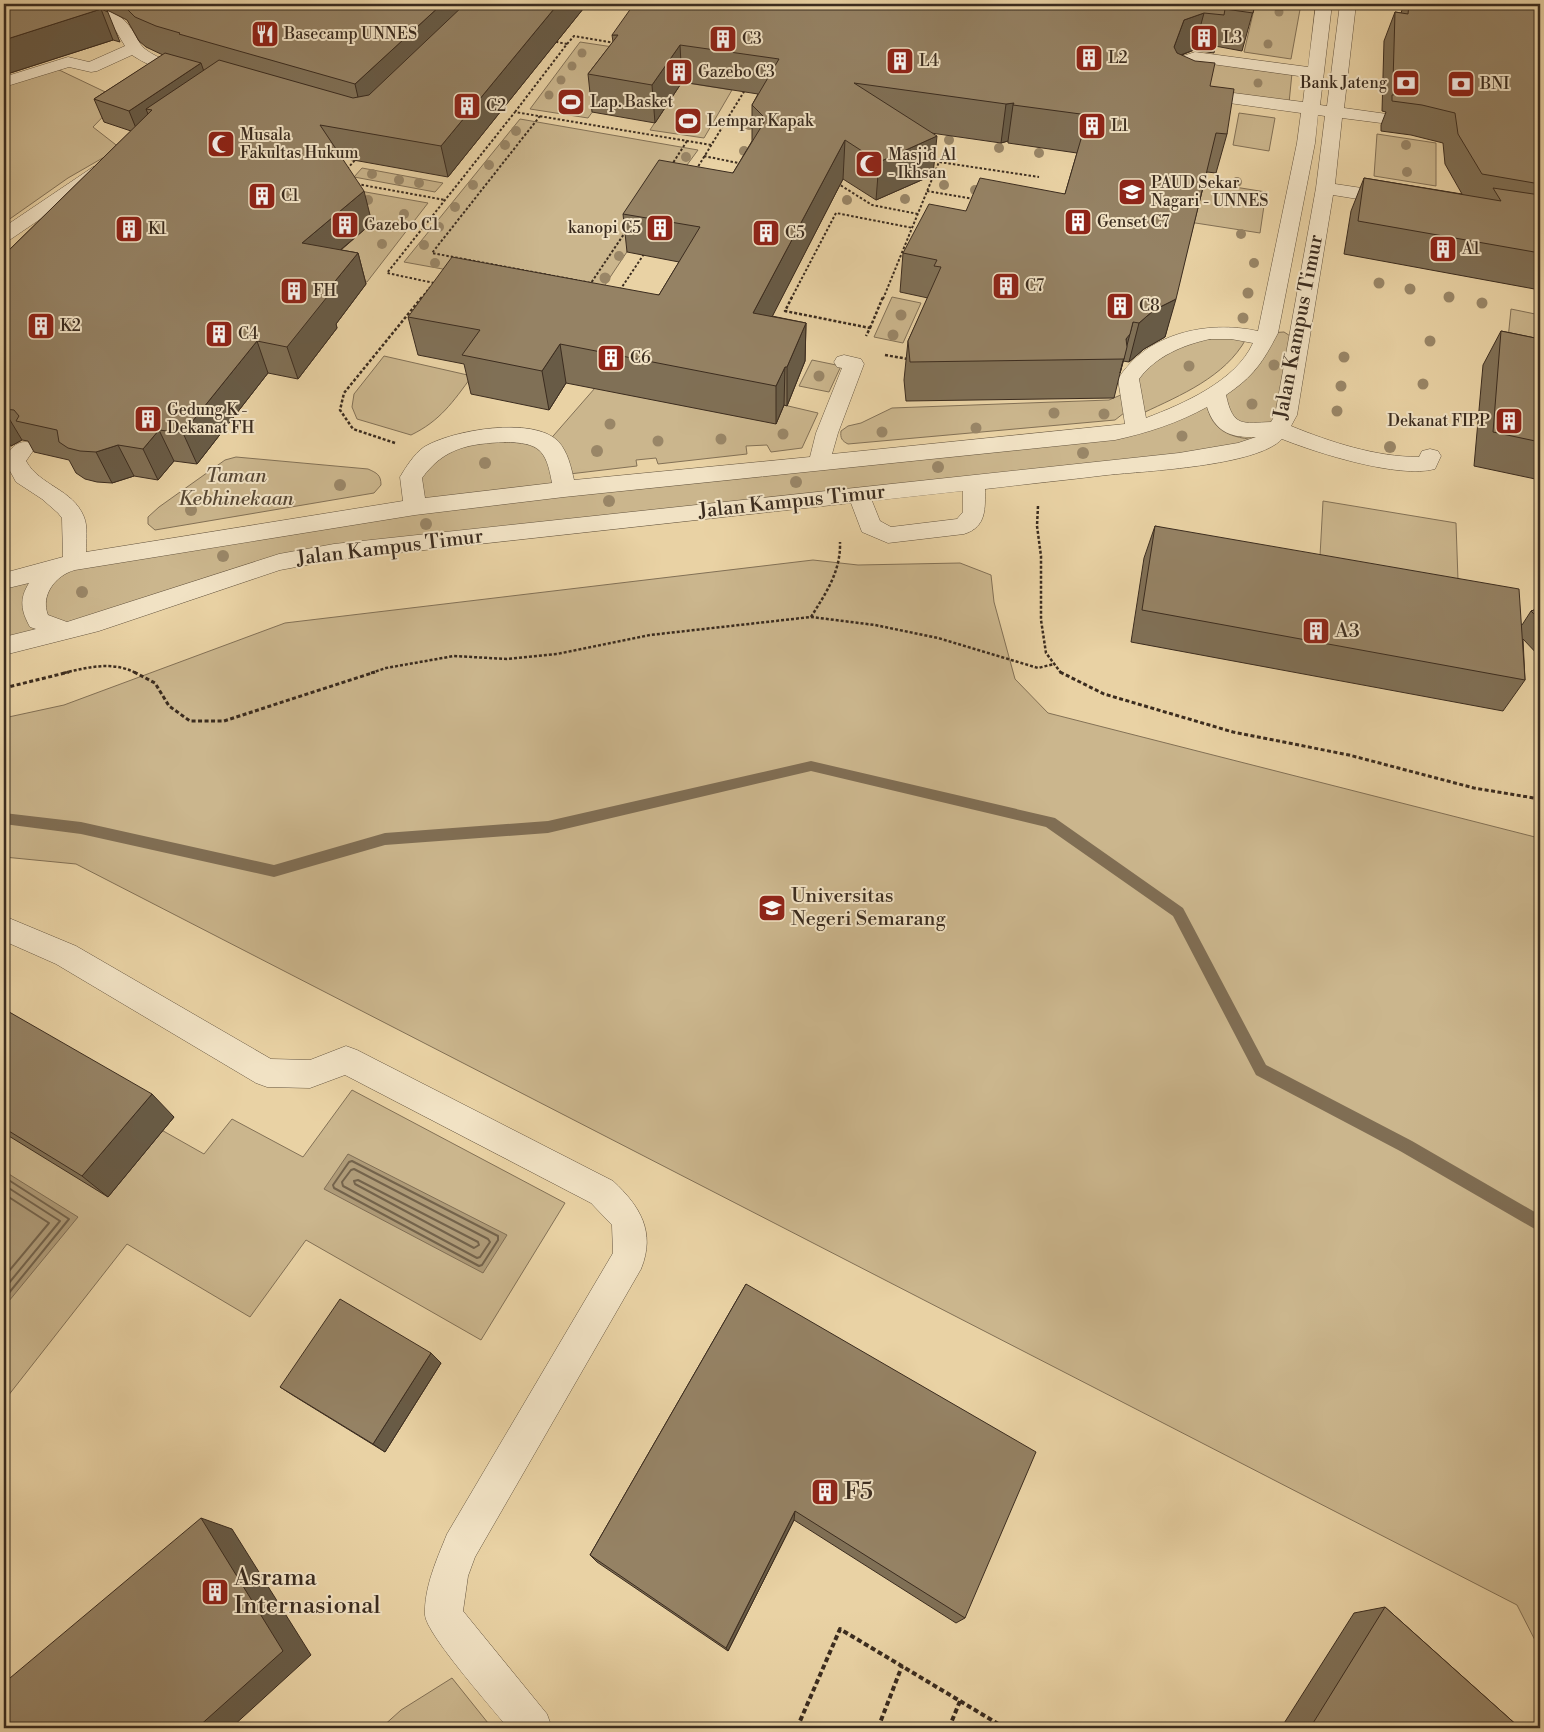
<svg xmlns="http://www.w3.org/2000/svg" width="1544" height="1732" font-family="'Libre Bodoni',serif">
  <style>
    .green { fill: #cbb68d; stroke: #837156 }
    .water { fill: #ae9a77; stroke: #806e54 }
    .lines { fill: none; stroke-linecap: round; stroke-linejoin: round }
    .shore { stroke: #74634b; stroke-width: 2 }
    .stream { fill: #806e54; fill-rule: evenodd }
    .minor-casing { stroke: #665640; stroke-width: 1 }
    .path-far3 { stroke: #3b2c1f; stroke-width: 2; stroke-dasharray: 2.5 2; stroke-linecap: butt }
    .path-far2 { stroke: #3b2c1f; stroke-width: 2.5; stroke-dasharray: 3 2; stroke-linecap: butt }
    .path-far1 { stroke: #3b2c1f; stroke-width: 3; stroke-dasharray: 4 2.5; stroke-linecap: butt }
    .path { stroke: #3b2c1f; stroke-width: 4; stroke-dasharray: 5 3; stroke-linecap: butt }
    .minor { fill: #f1e2c4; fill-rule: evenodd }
    .tree { fill: #998667 }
    .wall { fill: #807056; stroke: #3b2c1f }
    .shaded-wall { fill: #685b46; stroke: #3b2c1f }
    .building { fill: #958264; stroke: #3b2c1f }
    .labels { text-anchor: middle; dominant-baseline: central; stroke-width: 4; stroke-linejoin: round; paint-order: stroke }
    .far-poi-label { font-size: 16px; fill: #3b2c1f; stroke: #f1e2c4; text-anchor: start }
    .street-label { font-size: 20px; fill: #3b2c1f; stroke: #f1e2c4 }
    .park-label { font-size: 20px; font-style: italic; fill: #584835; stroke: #f1e2c4 }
    .poi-label { font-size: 20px; fill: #3b2c1f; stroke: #f1e2c4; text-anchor: start }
    .near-poi-label { font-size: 24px; fill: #3b2c1f; stroke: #f1e2c4; text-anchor: start }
  </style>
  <rect width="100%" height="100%" fill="#e9d2a4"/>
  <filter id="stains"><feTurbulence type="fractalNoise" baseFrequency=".004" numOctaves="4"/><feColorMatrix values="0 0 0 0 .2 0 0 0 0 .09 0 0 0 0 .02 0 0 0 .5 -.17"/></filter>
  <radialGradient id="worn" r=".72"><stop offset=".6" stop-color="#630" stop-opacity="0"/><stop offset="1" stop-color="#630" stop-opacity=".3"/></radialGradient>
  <path class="green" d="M 1252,4 L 1301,4 L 1291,59 L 1244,52 L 1255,5 Z
    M 580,42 L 745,67 L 616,72 L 732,90 L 704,138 L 650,130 L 667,104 L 606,93 L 588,118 L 530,109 Z
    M 1193,61 L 1292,73 L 1289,103 L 1193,90 Z
    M 55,68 L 120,99 L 93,127 L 120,148 L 68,178 L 4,223 L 4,81 Z
    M 1239,113 L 1275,118 L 1269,151 L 1233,145 Z
    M 520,119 L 698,150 L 662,199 L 597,297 L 404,262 Z
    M 1377,134 L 1436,143 L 1436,186 L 1374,176 Z
    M 362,168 L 443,183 L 435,192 L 354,177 Z
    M 1197,181 L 1266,192 L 1260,233 L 1189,222 Z
    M 343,188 L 428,203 L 367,282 L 278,265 Z
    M 892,297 L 921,303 L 903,343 L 874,337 Z
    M 1511,309 L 1540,315 L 1540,377 L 1505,369 Z
    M 1284,332 L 1298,341 L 1278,430 L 1238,429 L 1215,392 L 1268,333 Z
    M 1217,335 L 1246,339 C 1225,377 1181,395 1143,413 C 1141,404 1135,387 1138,378 C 1144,355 1196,341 1217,335 Z
    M 384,356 L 472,376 C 453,402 440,421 411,435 L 357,419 L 352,407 L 354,394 Z
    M 812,360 L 841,366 L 829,392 L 799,386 Z
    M 595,388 L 784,405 L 818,413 L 802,448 L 771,452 L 767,445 L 746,446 L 747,454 L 658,464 L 656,458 L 636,460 L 637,466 L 561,475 L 564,489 L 1115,433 L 1206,400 C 1211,436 1235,438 1267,441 L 1254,446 L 334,552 L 4,646 L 4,581 L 39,576 L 35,612 L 59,567 L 415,507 L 411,477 L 430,454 L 494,436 L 547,443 Z
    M 1123,394 L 1124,413 L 1115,420 L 848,444 C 842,441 840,438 841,431 L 848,426 L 861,423 L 892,408 L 1109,400 Z
    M 236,457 L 368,469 C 377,473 381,475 381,485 L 374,493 L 155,530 L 148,524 L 148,517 L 159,507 L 225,460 Z
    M 1323,501 L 1456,523 L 1458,580 L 1320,556 Z
    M 813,560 L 858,565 L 960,563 L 991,575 L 994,602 L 1015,679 L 1048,713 L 1535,837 L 1540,835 L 1540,1650 L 1517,1605 L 76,864 L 4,857 L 4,718 L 64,705 L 285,623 Z
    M 4,1041 L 204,1154 L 232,1119 L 303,1157 L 352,1090 L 565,1203 L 481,1340 L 306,1240 L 250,1317 L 127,1244 L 4,1401 Z
    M 452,1678 L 492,1728 L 381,1728 L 401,1710 Z"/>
  <path class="water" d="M 348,1154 L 507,1235 L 483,1273 L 324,1189 Z
    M 4,1171 L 78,1217 L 4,1307 Z"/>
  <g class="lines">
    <path class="shore" d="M 352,1161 L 498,1236 L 498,1240 L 482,1265 L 479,1266 L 334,1188 L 333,1185 L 349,1162 Z
      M 354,1169 L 488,1239 L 490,1242 L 480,1257 L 477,1258 L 343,1186 L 342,1182 L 351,1170 Z
      M 4,1177 L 69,1219 L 4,1299
      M 358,1180 L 478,1242 L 479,1245 L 474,1248 L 355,1184 L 354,1181 Z
      M 4,1185 L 60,1221 L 4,1289
      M 4,1194 L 49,1223 L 4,1277"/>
    <path class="stream" d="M 811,761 L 1055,818 L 1183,908 L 1266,1065 L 1412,1141 L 1540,1215 L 1540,1232 L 1400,1151 L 1256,1075 L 1173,916 L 1046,827 L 811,771 L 548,833 L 385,845 L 274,877 L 81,834 L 4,824 L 4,813 L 81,822 L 274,865 L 385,833 L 548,821 Z"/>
    <defs>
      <path id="minor" d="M 72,4 C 92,3 118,9 130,27 C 136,35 138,43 145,49 C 159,60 178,64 195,69 L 197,73 L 195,77 C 179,80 145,64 132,55 L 97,71 L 91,72 L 69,67 L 4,87 L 4,77 L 68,57 L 89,62 L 125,46 L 116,31 L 111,26 L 74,7 Z
        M 1316,4 L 1332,4 L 1320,105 L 1327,106 L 1340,4 L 1356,4 L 1344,108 L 1387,114 L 1390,118 L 1387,122 L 1381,123 L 1342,118 L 1335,184 L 1395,193 L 1402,195 L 1404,199 L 1402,203 L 1395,205 L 1333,195 L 1297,415 L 1291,426 C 1330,442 1376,457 1419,457 L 1422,451 L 1430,449 L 1438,451 L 1441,456 L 1435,469 C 1399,479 1317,453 1282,439 C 1257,466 1146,471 1107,475 C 1067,480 1026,484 985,489 C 985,508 987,527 964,534 L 888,543 L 862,532 L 851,503 L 334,560 L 280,570 L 99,631 L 4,655 L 4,637 L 36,629 L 30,627 C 21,611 19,599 29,583 L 4,589 L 4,573 L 63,557 L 62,518 L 58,513 L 42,499 L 16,482 L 4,460 C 11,448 17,439 32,443 L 35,448 L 26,461 C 40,486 73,489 84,517 C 88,526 86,541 86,552 L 403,501 L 400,477 C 406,467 414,454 424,447 C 452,430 533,416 558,441 C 568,452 571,467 574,480 L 810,457 L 816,433 L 842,368 L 837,367 L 834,362 L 837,357 L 844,355 L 861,359 L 864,364 L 838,433 L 832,454 L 1125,424 L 1118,379 C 1147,333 1207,320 1258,331 L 1297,143 L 1301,113 L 1186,97 L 1169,90 L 1167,86 L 1177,58 L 1195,52 L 1308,67 ZM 1197,62 L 1306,77 L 1303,102 L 1195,88 L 1184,84 L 1190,65 ZM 1318,115 L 1325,116 L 1316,188 L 1275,415 L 1271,422 C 1243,423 1233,428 1226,395 C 1254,376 1263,362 1278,333 L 1315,143 ZM 1210,339 L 1231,339 L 1253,343 C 1236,381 1183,404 1146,418 L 1139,379 C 1156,356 1183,345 1210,339 ZM 1207,407 C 1215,432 1231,438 1256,437 L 1238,443 L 1179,453 L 334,544 L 279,554 L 67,622 L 48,615 C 40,595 56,575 75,570 L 415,515 L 564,497 L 1115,440 C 1147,433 1178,423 1207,407 ZM 505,442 C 539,443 546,449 552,483 L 425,498 L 422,478 C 445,447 469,444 505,442 ZM 963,491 L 963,512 L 957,519 L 891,527 L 880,521 L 872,501 Z
        M 99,166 L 105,167 L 108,171 L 105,175 L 11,239 L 4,241 L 4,227 L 93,167 Z
        M 4,916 L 76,946 L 271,1059 L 310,1060 L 346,1046 L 357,1050 L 613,1181 C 640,1206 656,1232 641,1269 L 475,1557 L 468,1576 L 463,1611 L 547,1714 L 552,1728 L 508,1728 C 493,1709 426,1634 425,1615 C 424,1587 437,1559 447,1534 L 613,1253 L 612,1225 L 591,1203 L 345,1075 L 310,1088 L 267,1087 L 256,1083 L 56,964 L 4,941 Z"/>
    </defs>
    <use href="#minor" class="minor-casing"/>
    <path class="path-far3" d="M 567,44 L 574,36 L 615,43
      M 515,112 L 567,44 L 552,41
      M 540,116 L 432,253 L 591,283 L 626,231
      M 704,156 L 743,164
      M 671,166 L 687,141
      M 347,169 L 356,159
      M 696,170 L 745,90
      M 837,183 L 872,205 L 918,214
      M 357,184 L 445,200
      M 927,191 L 974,199
      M 434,283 L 387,273 L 515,112 L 711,145
      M 620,290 L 644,254
      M 421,299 L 430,287
      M 791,299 L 836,213 L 913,228
      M 883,299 L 939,162 L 1039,177"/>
    <path class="path-far2" d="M 792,297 L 785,311 L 870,328 L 866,336
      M 870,328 L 883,297
      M 885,355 L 908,359
      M 395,443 L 353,429 L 340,410 L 344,393 L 422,297
      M 1038,506 L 1037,526 L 1041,556 L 1041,620 L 1046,653 L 1061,673
      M 811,617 C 826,593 841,571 840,542
      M 64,673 C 88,667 113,661 136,673
      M 371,673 L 386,668 L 454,656 L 507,659 L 557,654 L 650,635 L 811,617 L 875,625 L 938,638 L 1038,668 L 1054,664"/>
    <path class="path-far1" d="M 134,672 L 155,683 L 169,706 L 190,721 L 224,721 L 375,672
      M 1060,672 L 1104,694 L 1233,732 L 1349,755 L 1474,788 L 1540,799
      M 4,688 L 69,672"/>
    <path class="path" d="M 797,1728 L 840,1629 L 1005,1728
      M 878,1728 L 902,1666
      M 949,1728 L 960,1701"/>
    <use href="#minor" class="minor"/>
  </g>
  <g class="tree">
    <circle cx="1279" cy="12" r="4.5"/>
    <circle cx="1268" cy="44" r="4.5"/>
    <circle cx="582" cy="53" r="4.5"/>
    <circle cx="572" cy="66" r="4.5"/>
    <circle cx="561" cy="80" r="4.5"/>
    <circle cx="1258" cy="83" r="4.5"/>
    <circle cx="549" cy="95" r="4.5"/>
    <circle cx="749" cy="125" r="5"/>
    <circle cx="516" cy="131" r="5"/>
    <circle cx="949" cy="140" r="5"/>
    <circle cx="505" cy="145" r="5"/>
    <circle cx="1406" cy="145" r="5"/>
    <circle cx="999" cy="148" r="5"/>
    <circle cx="744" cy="151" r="5"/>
    <circle cx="1039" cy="153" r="5"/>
    <circle cx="686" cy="157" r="5"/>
    <circle cx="489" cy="165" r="5"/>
    <circle cx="1407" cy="172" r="5"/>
    <circle cx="372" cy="174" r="5"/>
    <circle cx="399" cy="180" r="5"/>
    <circle cx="1237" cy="182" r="5"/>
    <circle cx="419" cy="183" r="5"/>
    <circle cx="473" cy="185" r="5"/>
    <circle cx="944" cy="185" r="5"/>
    <circle cx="975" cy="190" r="5"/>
    <circle cx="905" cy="199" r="5"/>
    <circle cx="368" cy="200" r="5"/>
    <circle cx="847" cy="200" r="5"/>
    <circle cx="455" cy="207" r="5"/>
    <circle cx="404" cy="214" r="5"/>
    <circle cx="379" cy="227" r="5"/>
    <circle cx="439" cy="227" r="5"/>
    <circle cx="1241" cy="234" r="5"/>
    <circle cx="382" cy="244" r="5"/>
    <circle cx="424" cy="245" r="5"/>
    <circle cx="619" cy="256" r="5"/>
    <circle cx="435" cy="263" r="5"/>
    <circle cx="1254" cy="263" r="5"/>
    <circle cx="605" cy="278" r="5.5"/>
    <circle cx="1379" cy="283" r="5.5"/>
    <circle cx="1410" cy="289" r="5.5"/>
    <circle cx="1248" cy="293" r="5.5"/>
    <circle cx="1449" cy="297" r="5.5"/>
    <circle cx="1482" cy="303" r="5.5"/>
    <circle cx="901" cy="315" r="5.5"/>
    <circle cx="1243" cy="318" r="5.5"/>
    <circle cx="893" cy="335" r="5.5"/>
    <circle cx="1430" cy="341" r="5.5"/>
    <circle cx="1344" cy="357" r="5.5"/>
    <circle cx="1274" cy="365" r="5.5"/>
    <circle cx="1189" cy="366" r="5.5"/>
    <circle cx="819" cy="376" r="5.5"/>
    <circle cx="1423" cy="384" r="5.5"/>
    <circle cx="1341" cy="386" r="5.5"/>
    <circle cx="1252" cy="404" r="5.5"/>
    <circle cx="1337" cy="411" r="5.5"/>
    <circle cx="1054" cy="413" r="5.5"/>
    <circle cx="1104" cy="414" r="5.5"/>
    <circle cx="610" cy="424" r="5.5"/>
    <circle cx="976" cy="428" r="5.5"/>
    <circle cx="882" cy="432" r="5.5"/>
    <circle cx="783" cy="434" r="5.5"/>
    <circle cx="1182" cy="436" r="5.5"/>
    <circle cx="721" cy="439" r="5.5"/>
    <circle cx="658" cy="441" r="5.5"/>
    <circle cx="1390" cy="447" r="6"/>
    <circle cx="597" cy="451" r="6"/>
    <circle cx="1083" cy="453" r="6"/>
    <circle cx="485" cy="463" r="6"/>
    <circle cx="938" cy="467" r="6"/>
    <circle cx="796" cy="482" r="6"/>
    <circle cx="340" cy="485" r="6"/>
    <circle cx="609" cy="501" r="6"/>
    <circle cx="191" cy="510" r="6"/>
    <circle cx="426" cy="524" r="6"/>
    <circle cx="223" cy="556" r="6"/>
    <circle cx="82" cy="592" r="6"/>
  </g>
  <path class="wall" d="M 4,4 L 587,4 L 448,177 L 342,158 L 372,223 L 341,250 L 358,253 L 366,284 L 336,324 L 337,328 L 298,379 L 268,373 L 197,464 L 174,461 L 158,480 L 134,476 L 112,483 L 97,482 L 85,479 L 76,473 L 69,460 L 34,452 L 28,441 L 22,440 L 11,446 L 4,444 L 4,255 L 131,131 L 104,122 L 94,99 L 163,55 L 146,47 L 139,41 L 127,20 L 107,10 L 120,42 L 113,40 L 4,75 Z
    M 1255,4 L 1242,51 L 1215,46 L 1214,53 L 1194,50 L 1182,55 L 1210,86 L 1227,134 L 1216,173 L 1207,172 L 1165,337 L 1144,349 L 1129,362 L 1123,361 L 1114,398 L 906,401 L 904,380 L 908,341 L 928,298 L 900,292 L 903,253 L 966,211 L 1065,194 L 1077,153 L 1008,143 L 1008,141 L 1001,143 L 931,133 L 933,175 L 876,200 L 843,179 L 772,316 L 806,323 L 805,361 L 787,406 L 784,405 L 776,424 L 566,383 L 549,410 L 471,394 L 464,364 L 418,355 L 408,317 L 659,295 L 679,262 L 627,252 L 623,214 L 733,173 L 752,141 L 752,105 L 758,94 L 682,82 L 655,123 L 592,112 L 588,74 L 613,42 L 612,35 Z
    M 1404,4 L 1510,4 L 1540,7 L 1540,290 L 1344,254 L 1351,211 L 1364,178 L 1462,194 L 1445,164 L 1443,143 L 1411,135 L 1381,131 L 1381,125 L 1386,112 L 1382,111 L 1384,41 L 1395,12 L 1401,13 Z
    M 1501,331 L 1540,339 L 1540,480 L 1474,466 L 1483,365 Z
    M 1155,526 L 1522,625 L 1531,611 L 1540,608 L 1540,657 L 1523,639 L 1525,680 L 1503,711 L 1131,642 L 1144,558 Z
    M 4,1009 L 174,1117 L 108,1197 L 4,1133 Z
    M 746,1284 L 965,1618 L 956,1623 L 794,1520 L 728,1651 L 597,1562 L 590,1555 Z
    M 431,1353 L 441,1363 L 385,1452 L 294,1396 L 280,1387 Z
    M 1385,1607 L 1520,1728 L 1281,1728 L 1354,1613 Z"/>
  <path class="shaded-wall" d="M 442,4 L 481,4 L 362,115 L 355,84 Z
    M 558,4 L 587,4 L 448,177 L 441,146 Z
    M 101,9 L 113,40 L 4,75 L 4,40 Z
    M 1204,13 L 1194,50 L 1175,57 L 1174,47 L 1184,20 Z
    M 680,45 L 682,82 L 655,123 L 652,85 Z
    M 201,63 L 209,86 L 146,109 L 152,124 L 138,133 L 129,111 Z
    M 1014,103 L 1013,105 L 1008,141 L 1001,143 L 1006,104 Z
    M 937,136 L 933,175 L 876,200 L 879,162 Z
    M 845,140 L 843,179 L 754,352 L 753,313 Z
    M 364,191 L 372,223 L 312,274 L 302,243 Z
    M 358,253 L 366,284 L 336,324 L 337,328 L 298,379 L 287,347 L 323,296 Z
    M 1176,299 L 1165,337 L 1144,349 L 1129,362 L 1139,323 L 1154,310 Z
    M 1133,322 L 1123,361 L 1120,373 L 1124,359 L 1126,339 Z
    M 806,323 L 805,361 L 787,406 L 787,367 Z
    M 257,341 L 268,373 L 197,464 L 183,433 Z
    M 560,344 L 566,383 L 549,410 L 542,371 Z
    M 785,367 L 784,405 L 776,424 L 776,386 Z
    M 4,410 L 22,440 L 11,446 L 4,433 Z
    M 159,430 L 174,461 L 158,480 L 143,449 Z
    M 118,445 L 134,476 L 112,483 L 96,452 Z
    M 152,1094 L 174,1117 L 108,1197 L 82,1176 Z
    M 431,1353 L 441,1363 L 385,1452 L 373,1444 Z
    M 795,1511 L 794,1520 L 728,1651 L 726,1648 Z
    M 201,1518 L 232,1529 L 311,1655 L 231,1728 L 197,1728 Z"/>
  <path class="building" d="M 4,4 L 103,4 L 108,12 L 101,9 L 4,40 Z
    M 124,4 L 442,4 L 355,84 L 179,34 L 180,33 L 156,26 L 135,17 L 128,10 Z
    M 465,4 L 558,4 L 441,146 L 320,125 L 364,191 L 302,243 L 358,253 L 323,296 L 327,297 L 287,347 L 257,341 L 183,433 L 159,430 L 143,449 L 118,445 L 96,452 L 80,451 L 68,448 L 59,442 L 57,430 L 16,421 L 19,416 L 14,410 L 4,409 L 4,255 L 152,110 L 146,109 L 219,60 L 353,98 L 369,95 Z
    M 634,4 L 1255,4 L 1253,13 L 1225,9 L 1224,15 L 1204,13 L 1184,20 L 1174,47 L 1177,53 L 1195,61 L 1215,63 L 1210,86 L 1234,89 L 1227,134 L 1216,133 L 1176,299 L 1154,310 L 1139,323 L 1133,322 L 1130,334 L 1126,339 L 1127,347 L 1124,359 L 910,362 L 908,341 L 941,267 L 934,266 L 937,260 L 903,253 L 929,204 L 966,211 L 980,178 L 1065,194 L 1088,115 L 1013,105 L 1014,103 L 1006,104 L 854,83 L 937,136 L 879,162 L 845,140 L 753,313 L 806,323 L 787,367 L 785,367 L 776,386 L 560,344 L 542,371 L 462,355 L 480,330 L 408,317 L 452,257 L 659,295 L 700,227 L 623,214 L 659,160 L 733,173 L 766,119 L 752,105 L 779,59 L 680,45 L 652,85 L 588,74 L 618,35 L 612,35 Z
    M 1409,4 L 1510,4 L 1540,7 L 1540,184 L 1482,174 L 1458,134 L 1455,113 L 1422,105 L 1392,101 L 1392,95 L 1400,94 L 1403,89 L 1400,83 L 1393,82 L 1395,12 L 1408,14 Z
    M 165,53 L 201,63 L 129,111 L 94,99 Z
    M 1364,178 L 1501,201 L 1493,188 L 1540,195 L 1540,202 L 1536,207 L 1540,207 L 1540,253 L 1358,221 Z
    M 1501,331 L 1540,339 L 1540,442 L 1493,432 Z
    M 1155,526 L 1519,589 L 1525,680 L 1142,610 Z
    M 1540,608 L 1540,620 L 1531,611 Z
    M 4,1009 L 152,1094 L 82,1176 L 4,1128 Z
    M 746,1284 L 1036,1452 L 965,1618 L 795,1511 L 726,1648 L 590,1555 Z
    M 340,1299 L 431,1353 L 373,1444 L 280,1387 Z
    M 201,1518 L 283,1651 L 197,1728 L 4,1728 L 4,1683 Z
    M 1385,1607 L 1520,1728 L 1310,1728 Z"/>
  <defs>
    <symbol id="restaurant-square" viewBox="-11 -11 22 22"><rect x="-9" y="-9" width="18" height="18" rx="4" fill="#8f2418" stroke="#f1e2c4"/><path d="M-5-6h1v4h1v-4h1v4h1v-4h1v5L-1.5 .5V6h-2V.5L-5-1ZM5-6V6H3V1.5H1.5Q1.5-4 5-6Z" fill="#fff"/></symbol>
    <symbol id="building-square" viewBox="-11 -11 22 22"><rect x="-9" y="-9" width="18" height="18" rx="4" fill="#8f2418" stroke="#f1e2c4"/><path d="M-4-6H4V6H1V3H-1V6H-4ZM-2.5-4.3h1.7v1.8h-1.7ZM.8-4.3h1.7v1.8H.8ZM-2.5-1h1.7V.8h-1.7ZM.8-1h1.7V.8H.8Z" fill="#fff"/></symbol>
    <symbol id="bank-square" viewBox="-11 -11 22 22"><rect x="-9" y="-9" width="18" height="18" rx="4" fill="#8f2418" stroke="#f1e2c4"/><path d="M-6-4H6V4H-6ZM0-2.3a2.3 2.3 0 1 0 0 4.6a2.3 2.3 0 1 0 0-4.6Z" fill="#fff"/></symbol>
    <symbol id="stadium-square" viewBox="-11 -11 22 22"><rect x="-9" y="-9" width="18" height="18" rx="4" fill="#8f2418" stroke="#f1e2c4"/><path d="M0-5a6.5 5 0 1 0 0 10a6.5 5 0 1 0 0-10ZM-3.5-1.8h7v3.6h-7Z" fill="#fff"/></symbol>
    <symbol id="mosque-square" viewBox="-11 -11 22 22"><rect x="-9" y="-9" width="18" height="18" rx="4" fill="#8f2418" stroke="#f1e2c4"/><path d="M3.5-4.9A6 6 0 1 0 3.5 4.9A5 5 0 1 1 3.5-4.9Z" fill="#fff"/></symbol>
    <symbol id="school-square" viewBox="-11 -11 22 22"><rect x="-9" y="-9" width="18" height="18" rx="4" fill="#8f2418" stroke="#f1e2c4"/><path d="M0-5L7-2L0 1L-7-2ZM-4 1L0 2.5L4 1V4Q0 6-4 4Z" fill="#fff"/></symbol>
    <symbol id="university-square" viewBox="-11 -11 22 22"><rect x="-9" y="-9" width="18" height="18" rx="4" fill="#8f2418" stroke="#f1e2c4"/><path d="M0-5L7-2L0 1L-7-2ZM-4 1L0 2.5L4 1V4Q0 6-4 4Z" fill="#fff"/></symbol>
  </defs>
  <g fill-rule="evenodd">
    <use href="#restaurant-square" x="249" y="18" width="32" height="32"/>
    <use href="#building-square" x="1188" y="22" width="32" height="32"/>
    <use href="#building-square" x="707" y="23" width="32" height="32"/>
    <use href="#building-square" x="1073" y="42" width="32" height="32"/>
    <use href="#building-square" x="884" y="45" width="32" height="32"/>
    <use href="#building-square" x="663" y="56" width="32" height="32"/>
    <use href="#bank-square" x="1390" y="67" width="32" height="32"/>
    <use href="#bank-square" x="1445" y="68" width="32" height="32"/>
    <use href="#stadium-square" x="555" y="86" width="32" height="32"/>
    <use href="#building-square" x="451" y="90" width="32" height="32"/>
    <use href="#stadium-square" x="672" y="105" width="32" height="32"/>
    <use href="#building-square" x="1076" y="110" width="32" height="32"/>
    <use href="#mosque-square" x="205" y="128" width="32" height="32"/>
    <use href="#mosque-square" x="853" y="148" width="32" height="32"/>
    <use href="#school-square" x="1116" y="176" width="32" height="32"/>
    <use href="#building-square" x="246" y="180" width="32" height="32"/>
    <use href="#building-square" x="1062" y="206" width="32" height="32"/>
    <use href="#building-square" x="329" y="209" width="32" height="32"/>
    <use href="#building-square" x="644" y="212" width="32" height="32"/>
    <use href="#building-square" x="113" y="213" width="32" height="32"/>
    <use href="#building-square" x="750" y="217" width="32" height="32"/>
    <use href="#building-square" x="1427" y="233" width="32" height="32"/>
    <use href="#building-square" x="990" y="270" width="32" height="32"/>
    <use href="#building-square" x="278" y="275" width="32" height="32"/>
    <use href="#building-square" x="1104" y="290" width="32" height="32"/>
    <use href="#building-square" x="25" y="310" width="32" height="32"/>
    <use href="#building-square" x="203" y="318" width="32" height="32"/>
    <use href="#building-square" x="595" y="342" width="32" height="32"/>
    <use href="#building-square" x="132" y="403" width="32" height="32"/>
    <use href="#building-square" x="1493" y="405" width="32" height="32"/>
    <use href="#building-square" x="1300" y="615" width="32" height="32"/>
    <use href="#university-square" x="756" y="892" width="32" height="32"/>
    <use href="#building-square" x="809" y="1476" width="32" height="32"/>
    <use href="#building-square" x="199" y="1576" width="32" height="32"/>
  </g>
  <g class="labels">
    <g class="far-poi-label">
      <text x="284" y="34">Basecamp UNNES</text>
      <text x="1223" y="38">L3</text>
      <text x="742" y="39">C3</text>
      <text x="1108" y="58">L2</text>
      <text x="919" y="61">L4</text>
      <text x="698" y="72">Gazebo C3</text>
      <text x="1387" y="83" text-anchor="end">Bank Jateng</text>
      <text x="1480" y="84">BNI</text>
      <text x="590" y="102">Lap. Basket</text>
      <text x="486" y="106">C2</text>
      <text x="707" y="121">Lempar Kapak</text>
      <text x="1111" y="126">L1</text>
      <text x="240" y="135">Musala<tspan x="240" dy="18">Fakultas Hukum</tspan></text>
      <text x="888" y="155">Masjid Al<tspan x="888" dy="18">- Ikhsan</tspan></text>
      <text x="1151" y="183">PAUD Sekar<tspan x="1151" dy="18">Nagari - UNNES</tspan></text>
      <text x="281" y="196">C1</text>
      <text x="1097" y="222">Genset C7</text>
      <text x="364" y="225">Gazebo C1</text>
      <text x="641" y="228" text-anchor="end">kanopi C5</text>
      <text x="148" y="229">K1</text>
      <text x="785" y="233">C5</text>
      <text x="1462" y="249">A1</text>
      <text x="1025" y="286">C7</text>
      <text x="313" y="291">FH</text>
      <text x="1139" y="306">C8</text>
      <text x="60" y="326">K2</text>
      <text x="238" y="334">C4</text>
      <text x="630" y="358">C6</text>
      <text x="167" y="410">Gedung K -<tspan x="167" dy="18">Dekanat FH</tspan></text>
      <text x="1490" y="421" text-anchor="end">Dekanat FIPP</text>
    </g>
    <g class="street-label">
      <text transform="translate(1299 327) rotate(-79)">Jalan Kampus Timur</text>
      <text transform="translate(792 502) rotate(-6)">Jalan Kampus Timur</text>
      <text transform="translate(390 548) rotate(-7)">Jalan Kampus Timur</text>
    </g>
    <g class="park-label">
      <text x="236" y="476">Taman<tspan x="236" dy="23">Kebhinekaan</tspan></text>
    </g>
    <g class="poi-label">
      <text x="1335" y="631">A3</text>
      <text x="791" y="896">Universitas<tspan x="791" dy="23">Negeri Semarang</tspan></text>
    </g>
    <g class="near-poi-label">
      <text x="844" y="1492">F5</text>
      <text x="234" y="1578">Asrama<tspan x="234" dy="28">Internasional</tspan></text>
    </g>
  </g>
  <rect width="1544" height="1732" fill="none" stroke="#e9d2a4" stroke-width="20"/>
  <rect x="5" y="5" width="1534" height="1722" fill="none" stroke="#3b2c1f" stroke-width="2.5"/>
  <rect x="10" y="10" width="1524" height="1712" fill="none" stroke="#3b2c1f"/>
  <rect width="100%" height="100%" filter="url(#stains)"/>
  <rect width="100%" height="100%" fill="url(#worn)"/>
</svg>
